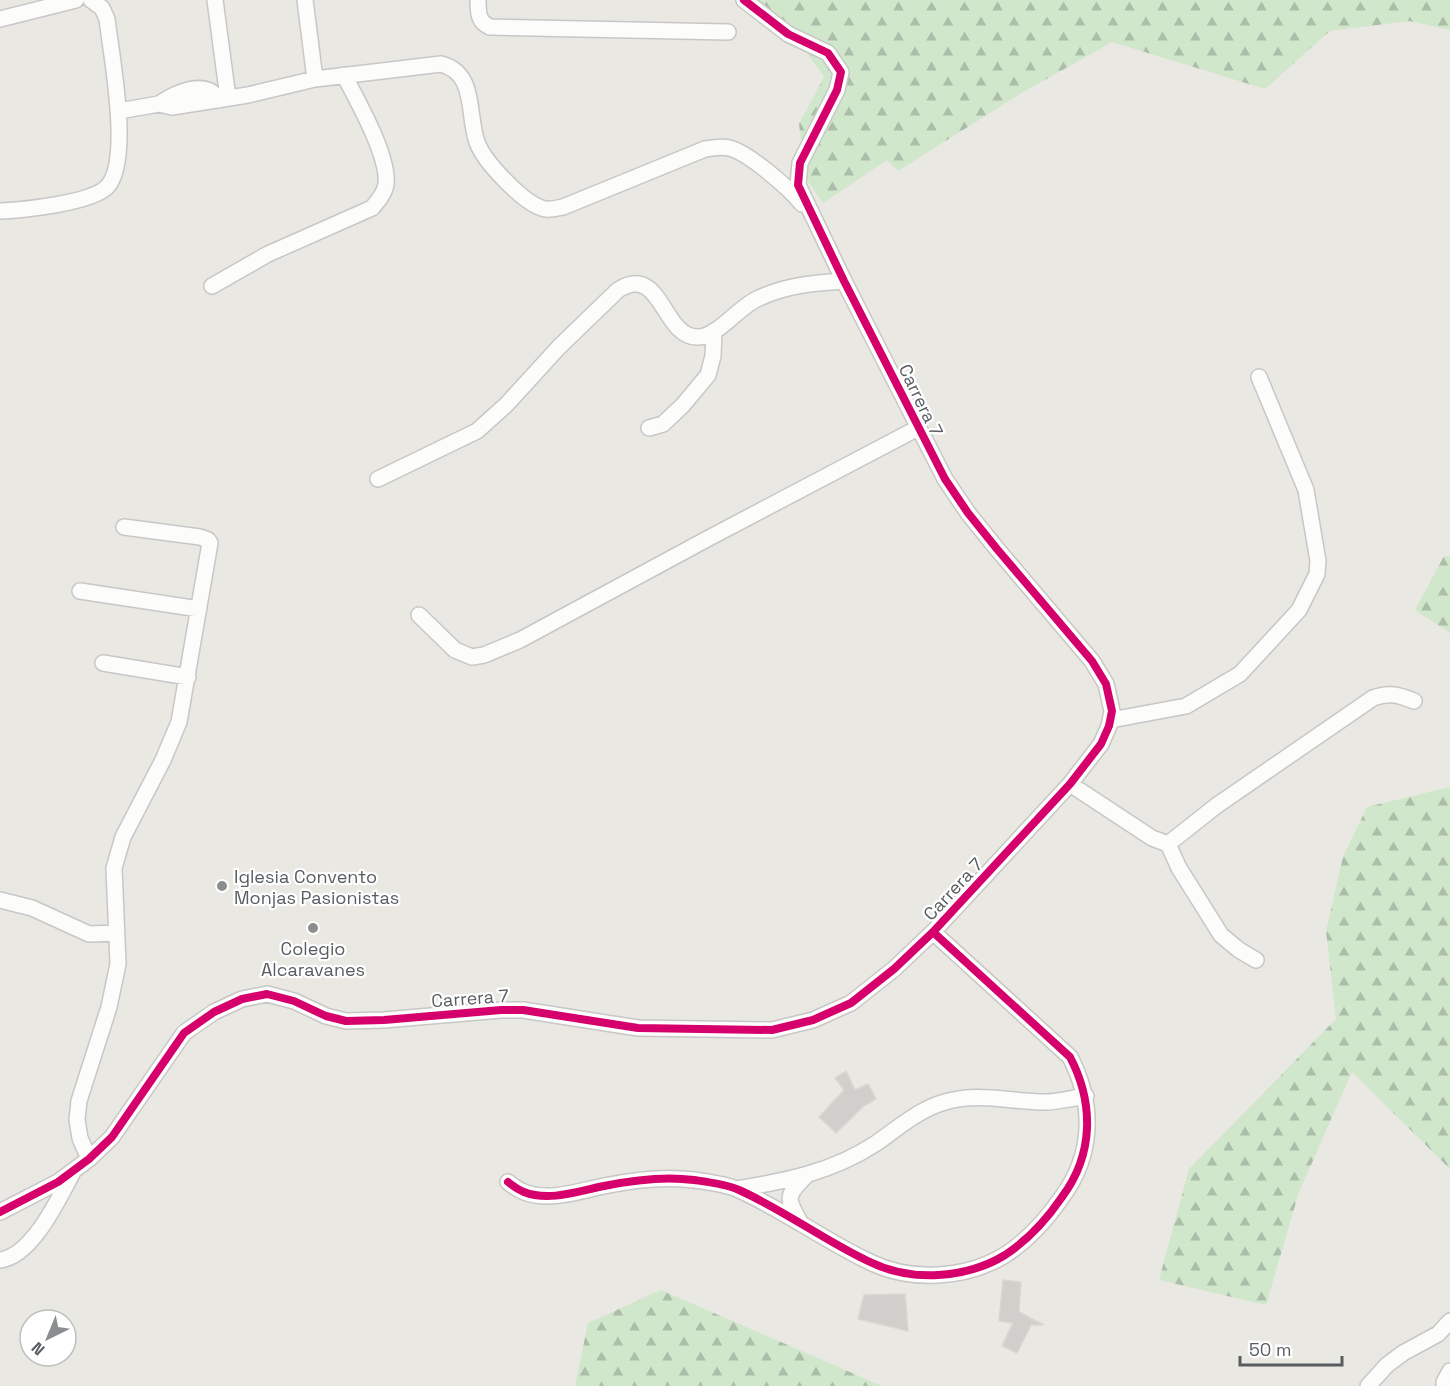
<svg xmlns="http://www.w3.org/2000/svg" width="1450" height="1386" font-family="'Space Grotesk',sans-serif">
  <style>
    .forest { fill: url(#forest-firs) }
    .building { fill: #d0cfcc; stroke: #dad7d2; stroke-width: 1.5 }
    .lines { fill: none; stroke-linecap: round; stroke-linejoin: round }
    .minor-casing { stroke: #c7c7c7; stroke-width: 18 }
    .minor { stroke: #fcfcfb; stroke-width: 15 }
    .cycleway-casing { stroke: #fff; stroke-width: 11 }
    .cycleway { stroke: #d6006c; stroke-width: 8 }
    .poi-dot { fill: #8b8e8f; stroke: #fff; stroke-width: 2 }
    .labels { text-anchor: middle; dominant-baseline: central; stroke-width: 4.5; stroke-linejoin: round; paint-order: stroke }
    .street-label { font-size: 18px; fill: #585d62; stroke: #fff }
    .poi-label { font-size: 18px; fill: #585d62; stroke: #fff; text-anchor: start }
  </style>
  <defs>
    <pattern id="forest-firs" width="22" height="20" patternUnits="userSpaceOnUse" patternTransform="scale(1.5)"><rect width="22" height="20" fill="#d0e7cc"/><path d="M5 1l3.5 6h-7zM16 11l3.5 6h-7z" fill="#acbea9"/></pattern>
  </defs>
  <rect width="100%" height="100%" fill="#eae8e2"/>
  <path class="forest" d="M 749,0 L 1450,0 L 1450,30 L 1409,21 L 1330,31 L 1265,89 L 1112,42 L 1020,94 L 898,171 L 887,160 L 823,203 L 805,177 L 799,124 L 824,77 L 807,53 Z
    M 1444,556 L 1450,557 L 1450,633 L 1415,610 Z
    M 1450,787 L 1450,1169 L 1352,1072 L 1299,1192 L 1266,1305 L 1159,1280 L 1189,1169 L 1336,1019 L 1326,931 L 1343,857 L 1367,807 Z
    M 661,1290 L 882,1386 L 575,1386 L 588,1323 Z"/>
  <path class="building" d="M 846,1071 L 855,1090 L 868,1084 L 876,1099 L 864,1106 L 836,1133 L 819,1117 L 844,1090 L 835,1078 Z
    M 1003,1280 L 1021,1282 L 1019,1312 L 1044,1325 L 1031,1325 L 1017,1353 L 1002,1346 L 1013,1323 L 999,1321 Z
    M 905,1294 L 908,1331 L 858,1319 L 864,1295 Z"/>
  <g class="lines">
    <defs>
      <path id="minor" d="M 215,0 L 228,98
        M 305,0 L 315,79
        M 478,0 C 478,12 478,22 490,27 L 728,32
        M 0,19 L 76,0
        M 159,104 C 175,93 206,78 219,100
        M 119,111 L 159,104 L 172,107 L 248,95 L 315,79 L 441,64 C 477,73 467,115 477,142 C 484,162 525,205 545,209 C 550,210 558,208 563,207 L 705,149 C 713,148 722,146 729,148 C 748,152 790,189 802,204
        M 0,211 C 24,210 91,203 107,187 C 132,161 111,54 107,19 L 102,8 L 91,0
        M 212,286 L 268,254 L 372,208 C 378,201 385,193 386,184 C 389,156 357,100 344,75
        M 649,428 L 663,424 L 683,405 L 708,375 L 713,356 L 714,331
        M 378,479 L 477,431 L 507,404 L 559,347 L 618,290 C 662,262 662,338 698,337 C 718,337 739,306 759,298 C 787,285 814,283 844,281
        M 80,591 L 199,609
        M 419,615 L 455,650 L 472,657 L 484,655 L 520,640 L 707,539 L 918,428
        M 103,663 L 188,677
        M 1111,720 L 1186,706 L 1240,674 L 1299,610 L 1317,574 L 1318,561 L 1306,490 L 1259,377
        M 1070,784 L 1152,838 L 1168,844 L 1179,868 L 1221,935 L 1239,950 L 1256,960
        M 1168,844 L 1216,806 L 1373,698 C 1389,692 1399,695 1414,701
        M 0,900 L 32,908 L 89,934 L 116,933
        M 89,1159 L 80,1138 L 77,1120 L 79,1101 L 109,1007 L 118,964 L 114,868 L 123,837 L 163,760 L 179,722 L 210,543 L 208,540 L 200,537 L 124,527
        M 508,1182 C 513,1186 519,1190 524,1192 C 549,1202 579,1191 604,1186 C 633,1180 665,1176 694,1180 C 708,1182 726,1184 739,1190 C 784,1210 825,1241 870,1262 C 911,1282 966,1279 1005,1255 C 1028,1240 1047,1219 1062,1197 C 1094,1154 1094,1103 1070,1057 L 933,932
        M 737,1189 C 786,1181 832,1172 875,1144 C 897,1129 919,1109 945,1102 C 979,1092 1011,1102 1045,1102 C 1058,1102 1072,1098 1086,1096
        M 0,1212 L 58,1182 L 89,1159 L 112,1137 L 184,1033 L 214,1012 L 242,999 L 267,994 L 294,1001 L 326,1016 L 346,1021 L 384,1020 L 501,1010 L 523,1010 L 638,1028 L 772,1030 L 813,1020 L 851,1003 L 894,969 L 933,932 L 1070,784 L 1101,744 L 1109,726 L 1112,711 L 1106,684 L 1092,661 L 997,549 L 968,513 L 945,479 L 844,281 L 798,185 L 800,163 L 837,90 L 841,72 L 828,53 L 788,34 L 744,0
        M 800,1222 C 787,1198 785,1197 805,1177
        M 0,1260 C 32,1256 58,1200 72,1174
        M 1368,1386 L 1387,1365 L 1403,1353 L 1438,1334 L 1450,1321
        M 1444,1386 L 1444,1382 L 1450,1371"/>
    </defs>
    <use href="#minor" class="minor-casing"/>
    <use href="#minor" class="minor"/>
    <defs>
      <path id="cycleway" d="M 508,1182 C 513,1186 519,1190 524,1192 C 549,1202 579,1191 604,1186 C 633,1180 665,1176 694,1180 C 708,1182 726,1184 739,1190 C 784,1210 825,1241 870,1262 C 911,1282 966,1279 1005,1255 C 1028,1240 1047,1219 1062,1197 C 1094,1154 1094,1103 1070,1057 L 933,932
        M 0,1212 L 58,1182 L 89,1159 L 112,1137 L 184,1033 L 214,1012 L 242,999 L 267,994 L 294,1001 L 326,1016 L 346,1021 L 384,1020 L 501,1010 L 523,1010 L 638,1028 L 772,1030 L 813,1020 L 851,1003 L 894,969 L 933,932 L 1070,784 L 1101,744 L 1109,726 L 1112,711 L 1106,684 L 1092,661 L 997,549 L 968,513 L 945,479 L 844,281 L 798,185 L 800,163 L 837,90 L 841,72 L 828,53 L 788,34 L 744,0"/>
    </defs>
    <use href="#cycleway" class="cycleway-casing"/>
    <use href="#cycleway" class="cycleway"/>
  </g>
  <g class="poi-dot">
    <circle cx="222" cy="886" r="6"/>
    <circle cx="313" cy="928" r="6"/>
  </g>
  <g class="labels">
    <g class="street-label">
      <text transform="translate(921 400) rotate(64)">Carrera 7</text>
      <text transform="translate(953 889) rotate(-47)">Carrera 7</text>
      <text transform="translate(470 998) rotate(-4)">Carrera 7</text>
    </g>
    <g class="poi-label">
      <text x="234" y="876">Iglesia Convento<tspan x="234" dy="21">Monjas Pasionistas</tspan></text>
      <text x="313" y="948" text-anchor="middle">Colegio<tspan x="313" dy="21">Alcaravanes</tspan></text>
    </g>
  </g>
  <g transform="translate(48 1338) rotate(223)"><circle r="28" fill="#ffffff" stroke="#bcbec0" stroke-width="1.5"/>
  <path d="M0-4.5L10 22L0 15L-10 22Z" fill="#8b8e8f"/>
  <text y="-9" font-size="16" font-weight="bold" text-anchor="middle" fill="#585d62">N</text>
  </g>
  <path d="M1240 1356v9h102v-9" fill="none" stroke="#585d62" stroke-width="3"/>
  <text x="1249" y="1356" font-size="18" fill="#585d62" stroke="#ffffff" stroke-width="4.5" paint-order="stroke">50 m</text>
</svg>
